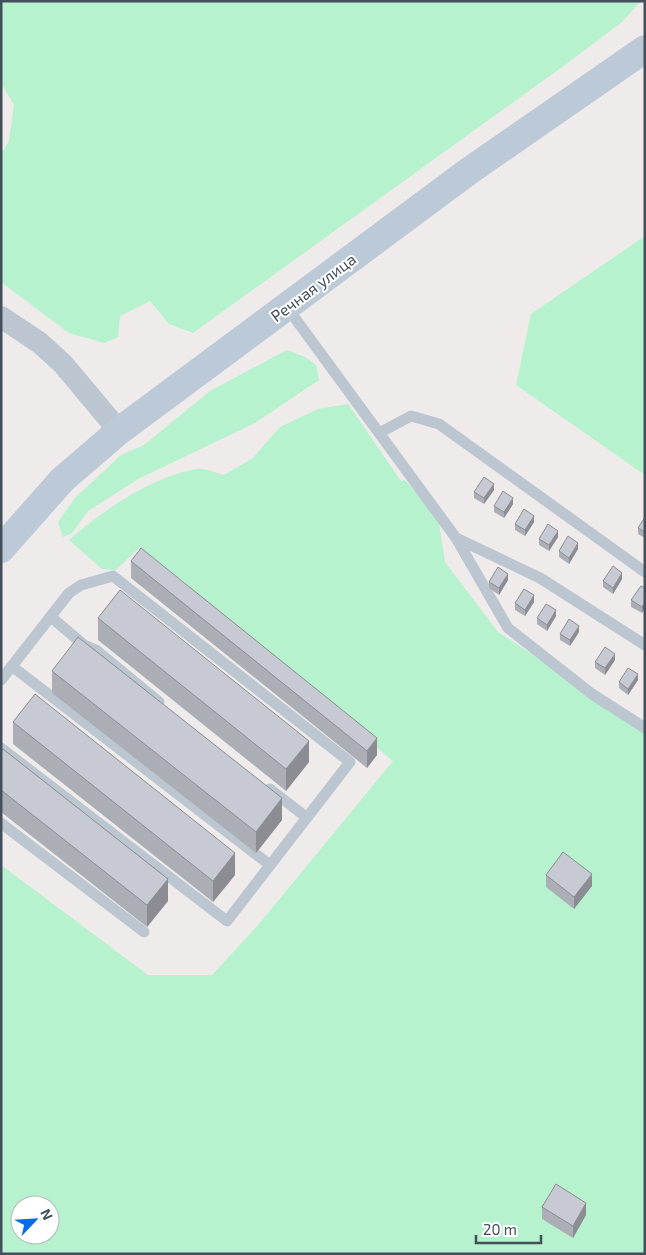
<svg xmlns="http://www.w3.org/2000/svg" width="646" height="1255" font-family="'Exo 2',sans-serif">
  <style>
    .green { fill: #b5f2cd; fill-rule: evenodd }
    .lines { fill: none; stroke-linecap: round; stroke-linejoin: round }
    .lane { stroke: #bbc6d0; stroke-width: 11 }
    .street { stroke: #bbc6d0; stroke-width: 22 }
    .secondary { stroke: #bcc9d7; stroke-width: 28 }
    .wall { fill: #abaeb5 }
    .shaded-wall { fill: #8b8d93 }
    .building { fill: #c7cad2; stroke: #8b8d93 }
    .labels { text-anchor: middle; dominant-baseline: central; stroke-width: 4; stroke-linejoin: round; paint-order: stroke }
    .street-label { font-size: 16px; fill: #434f5b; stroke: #fff }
  </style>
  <rect width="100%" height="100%" fill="#efebeb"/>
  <path class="green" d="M 1,1 L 641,1 L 622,22 L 569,62 L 193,333 L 169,324 L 150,301 L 120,316 L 118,337 L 104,343 L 69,333 L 1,282 L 1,151 L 4,150 L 9,141 L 14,105 L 1,83 Z
    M 645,236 L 645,475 L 516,385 L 531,314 Z
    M 287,350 L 305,357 L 316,365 L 319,380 L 255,423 L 140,478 L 88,511 L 72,533 L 63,537 L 58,522 L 75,498 L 121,455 L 144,445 L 210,391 Z
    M 348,404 L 401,481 L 405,480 L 438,517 L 445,562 L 498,632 L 592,694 L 645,733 L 645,1254 L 1,1254 L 1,865 L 148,975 L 212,975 L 259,924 L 393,761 L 183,585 L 186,583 L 140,550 L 138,549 L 116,570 L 102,569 L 69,540 C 102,511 153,476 197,469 C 205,468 216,473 224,475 L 253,458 L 280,427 L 318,409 ZM 20,1205 L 50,1205 L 50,1235 L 20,1235 Z"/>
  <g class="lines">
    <path class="lane" d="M 286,306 L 456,538 L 508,628 L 592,694 L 645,728
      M 379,433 L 411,416 L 439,424 L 645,572
      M 456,538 L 540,578 L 645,645
      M 51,617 L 84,645 L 96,650 L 159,702
      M 13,667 L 270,865
      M 1,680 L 69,593 L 81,585 L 113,576 L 350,762 L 227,921 L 1,748
      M 270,789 L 306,817
      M 1,823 L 144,932"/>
    <path class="street" d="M 1,317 L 40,343 L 63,364 L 119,431"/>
    <path class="secondary" d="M 1,549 L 62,480 L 119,431 L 469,171 L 645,49"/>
  </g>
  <path class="wall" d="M 494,490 L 484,504 L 474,498 L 474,492 Z
    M 513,504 L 504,518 L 494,512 L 494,506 Z
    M 645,517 L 645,538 L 638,534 L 638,528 Z
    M 534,522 L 525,536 L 515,530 L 515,524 Z
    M 558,537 L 549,551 L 539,545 L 539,539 Z
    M 578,549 L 569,564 L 559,557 L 559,551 Z
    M 131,561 L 377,755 L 367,768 L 131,578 Z
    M 622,579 L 613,594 L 603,587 L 603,581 Z
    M 508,580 L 499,595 L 489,588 L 489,582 Z
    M 645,588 L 642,613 L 631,607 L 631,600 Z
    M 534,602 L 525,616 L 515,610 L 515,603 Z
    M 556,616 L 547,631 L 537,624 L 537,618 Z
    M 98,618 L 309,762 L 286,791 L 98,640 Z
    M 579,632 L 570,646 L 560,640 L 560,634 Z
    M 615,660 L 605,675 L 595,668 L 595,662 Z
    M 52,671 L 282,820 L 256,853 L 52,693 Z
    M 638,680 L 628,695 L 619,688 L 619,682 Z
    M 13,722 L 235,875 L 213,902 L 13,744 Z
    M 1,751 L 168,901 L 147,927 L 1,812 Z
    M 546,875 L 592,886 L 574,909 L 546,887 Z
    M 542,1207 L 586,1215 L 573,1238 L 542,1219 Z"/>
  <path class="shaded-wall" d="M 494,484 L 494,490 L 484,504 L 484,498 Z
    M 513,498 L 513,504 L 504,518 L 504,512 Z
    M 534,516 L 534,522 L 525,536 L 525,530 Z
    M 558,531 L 558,537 L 549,551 L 549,545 Z
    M 578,543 L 578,549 L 569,564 L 569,558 Z
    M 622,573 L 622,579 L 613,594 L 613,588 Z
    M 508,574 L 508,580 L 499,595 L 499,588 Z
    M 534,595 L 534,602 L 525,616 L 525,610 Z
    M 645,602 L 645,608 L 642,613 L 642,607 Z
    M 556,610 L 556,616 L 547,631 L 547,625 Z
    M 579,626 L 579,632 L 570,646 L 570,640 Z
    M 615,654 L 615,660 L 605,675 L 605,668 Z
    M 638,674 L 638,680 L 628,695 L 628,689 Z
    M 377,738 L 377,755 L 367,768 L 367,751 Z
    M 309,741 L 309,762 L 286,791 L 286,769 Z
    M 282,798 L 282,820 L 256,853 L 256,832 Z
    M 235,853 L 235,875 L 213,902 L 213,881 Z
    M 592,874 L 592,886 L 574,909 L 574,897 Z
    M 168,879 L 168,901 L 147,927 L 147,905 Z
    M 586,1203 L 586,1215 L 573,1238 L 573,1226 Z"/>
  <path class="building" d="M 484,477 L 494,484 L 484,498 L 474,492 Z
    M 503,491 L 513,498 L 504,512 L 494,506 Z
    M 524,509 L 534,516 L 525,530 L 515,524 Z
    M 645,517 L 645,532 L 638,528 Z
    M 548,524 L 558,531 L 549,545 L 539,539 Z
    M 568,536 L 578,543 L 569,558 L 559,551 Z
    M 141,548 L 377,738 L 367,751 L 131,561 Z
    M 613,566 L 622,573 L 613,588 L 603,581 Z
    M 498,567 L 508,574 L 499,588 L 489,582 Z
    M 641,586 L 645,588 L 645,602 L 642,607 L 631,600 Z
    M 524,589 L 534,595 L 525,610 L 515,603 Z
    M 120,590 L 309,741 L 286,769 L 98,618 Z
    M 546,604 L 556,610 L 547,625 L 537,618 Z
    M 569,619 L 579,626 L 570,640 L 560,634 Z
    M 78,637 L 282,798 L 256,832 L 52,671 Z
    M 605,647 L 615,654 L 605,668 L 595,662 Z
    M 628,668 L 638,674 L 628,689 L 619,682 Z
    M 35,694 L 235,853 L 213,881 L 13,722 Z
    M 3,749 L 168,879 L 147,905 L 1,790 L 1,751 Z
    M 563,852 L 592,874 L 574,897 L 546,875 Z
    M 556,1184 L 586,1203 L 573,1226 L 542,1207 Z"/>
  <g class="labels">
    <g class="street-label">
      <text transform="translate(313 287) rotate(-37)">Речная улица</text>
    </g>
  </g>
  <rect width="646" height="1255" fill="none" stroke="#434f5b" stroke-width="5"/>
  <g transform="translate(35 1220) rotate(65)"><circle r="24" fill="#ffffff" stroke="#b4b9bd"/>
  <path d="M0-4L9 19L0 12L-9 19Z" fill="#0b6ae9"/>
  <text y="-8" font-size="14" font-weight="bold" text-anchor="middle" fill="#434f5b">N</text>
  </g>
  <path d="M476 1235v8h65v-8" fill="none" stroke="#434f5b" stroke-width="2.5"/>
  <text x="483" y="1235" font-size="15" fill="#434f5b" stroke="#ffffff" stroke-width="4" paint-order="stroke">20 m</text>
</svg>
